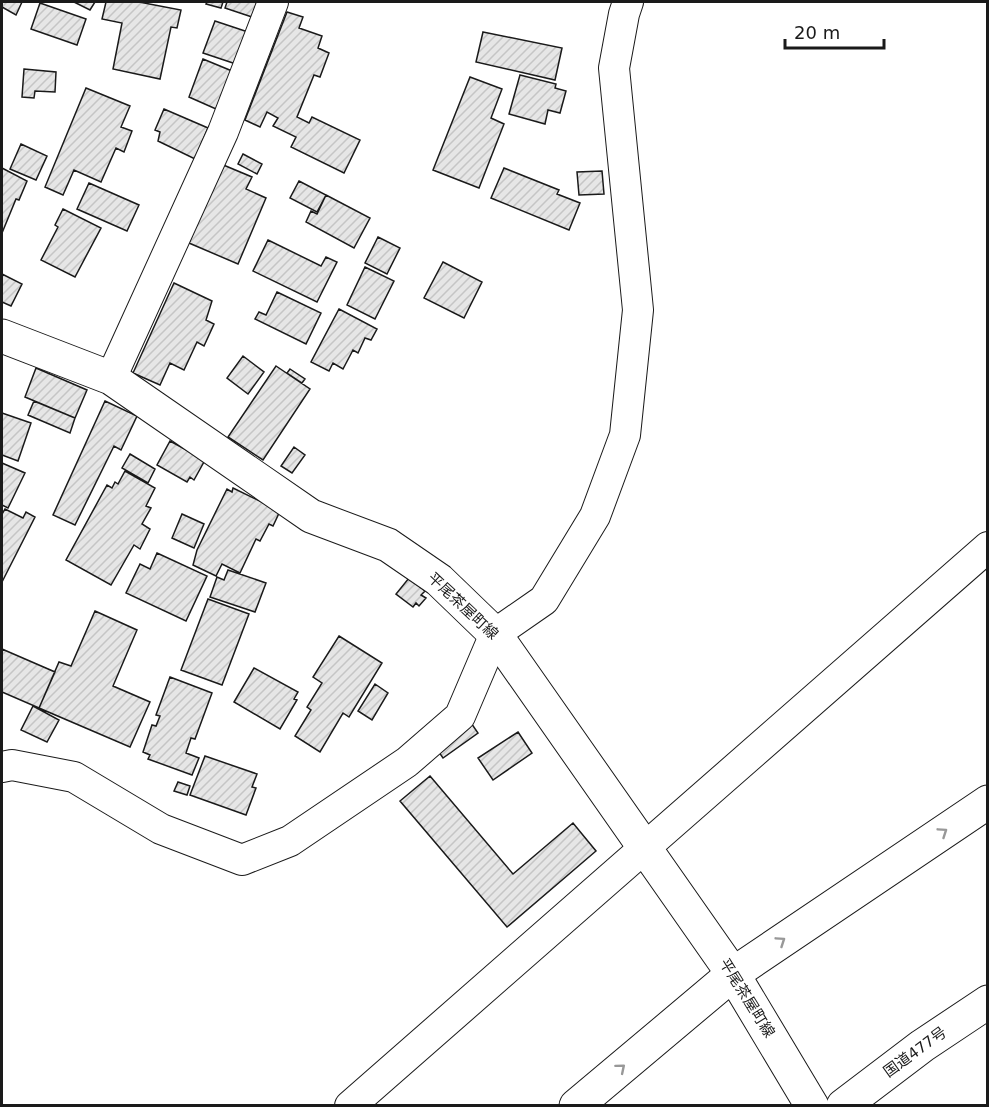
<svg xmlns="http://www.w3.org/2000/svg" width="989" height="1107" font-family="'DejaVu Sans','Noto Sans JP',sans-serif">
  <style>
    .building { fill: url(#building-hatch); stroke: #1a1a1a; stroke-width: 1.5 }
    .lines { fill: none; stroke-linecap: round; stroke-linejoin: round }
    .street-casing { stroke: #1a1a1a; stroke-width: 32 }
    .secondary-casing { stroke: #1a1a1a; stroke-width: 35 }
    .highway-casing { stroke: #1a1a1a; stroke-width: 35 }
    .street { stroke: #fff; stroke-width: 30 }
    .secondary { stroke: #fff; stroke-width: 33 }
    .highway { stroke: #fff; stroke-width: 33 }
    .oneway { stroke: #989898 }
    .labels { text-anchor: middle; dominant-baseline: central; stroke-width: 4.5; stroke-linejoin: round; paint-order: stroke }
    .street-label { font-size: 15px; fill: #1a1a1a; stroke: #fff }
  </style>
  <defs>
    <pattern id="building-hatch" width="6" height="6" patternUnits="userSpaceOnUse" patternTransform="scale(1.5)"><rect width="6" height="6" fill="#e6e6e6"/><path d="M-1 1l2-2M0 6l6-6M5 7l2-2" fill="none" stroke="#c5c5c5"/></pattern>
  </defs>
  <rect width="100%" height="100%" fill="#fff"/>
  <path class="building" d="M 2,2 L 22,2 L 16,15 L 2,7 Z
    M 74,2 L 95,2 L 90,10 Z
    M 106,2 L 139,2 L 181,10 L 177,28 L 171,27 L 160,79 L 113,69 L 122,23 L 102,19 Z
    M 207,2 L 223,2 L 221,8 L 206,4 Z
    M 227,2 L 257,2 L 252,17 L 225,8 Z
    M 40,3 L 86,19 L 77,45 L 31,29 Z
    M 287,12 L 303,17 L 299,28 L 322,36 L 318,48 L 329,53 L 320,77 L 314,75 L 297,117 L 309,123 L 312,117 L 360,140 L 344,173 L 291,147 L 296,137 L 273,126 L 278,118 L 267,112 L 260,127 L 245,120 Z
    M 215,21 L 248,32 L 236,64 L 203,53 Z
    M 483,32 L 562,48 L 555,80 L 476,62 Z
    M 203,59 L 232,71 L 216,109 L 189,97 Z
    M 24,69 L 56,72 L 55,92 L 35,91 L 34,98 L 22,97 Z
    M 520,75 L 556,84 L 555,88 L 566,91 L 560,113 L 548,110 L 545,124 L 509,114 Z
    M 470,77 L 502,89 L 491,118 L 504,124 L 479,188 L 433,170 Z
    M 86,88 L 130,106 L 121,127 L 132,131 L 124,152 L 116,148 L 101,182 L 74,170 L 63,195 L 45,187 Z
    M 164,109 L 208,128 L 195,159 L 158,141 L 160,132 L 155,130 Z
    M 21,144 L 47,156 L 36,180 L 10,169 Z
    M 243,154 L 262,164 L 257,174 L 238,164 Z
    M 221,164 L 252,177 L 246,189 L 266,198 L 238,264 L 189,243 Z
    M 2,168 L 27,181 L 19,200 L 16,199 L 2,233 Z
    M 504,168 L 559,190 L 557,194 L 580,203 L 569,230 L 491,198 Z
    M 602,171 L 604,194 L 579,195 L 577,172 Z
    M 299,181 L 326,195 L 317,212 L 290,198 Z
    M 89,183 L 139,205 L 127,231 L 77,209 Z
    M 326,195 L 370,218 L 354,248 L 306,222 L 311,211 L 317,214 Z
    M 63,209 L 101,228 L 75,277 L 41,260 L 58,227 L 55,225 Z
    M 378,237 L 400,248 L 387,274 L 365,263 Z
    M 268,240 L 321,266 L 326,257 L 337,262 L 317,302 L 253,271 Z
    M 443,262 L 482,282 L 464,318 L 424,298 Z
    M 365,267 L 394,281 L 375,319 L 347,305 Z
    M 2,274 L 22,284 L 11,306 L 2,302 Z
    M 174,283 L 212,301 L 206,320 L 214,324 L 204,346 L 197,342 L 184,370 L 170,363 L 160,385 L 133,373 Z
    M 277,292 L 321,313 L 306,344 L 255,319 L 259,312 L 266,315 Z
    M 339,309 L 377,329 L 371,340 L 365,338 L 358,353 L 353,350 L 343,369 L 333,363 L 329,371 L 311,362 Z
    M 243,356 L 264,372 L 248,394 L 227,378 Z
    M 276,366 L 310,389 L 263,460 L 228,437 Z
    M 36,368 L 87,390 L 75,418 L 25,397 Z
    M 290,369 L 305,379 L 302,383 L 287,373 Z
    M 34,401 L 75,418 L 70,433 L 28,415 Z
    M 105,401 L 137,416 L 121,450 L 114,446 L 75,525 L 53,515 Z
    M 2,413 L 31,423 L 18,461 L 2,455 Z
    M 170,441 L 205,460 L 194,480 L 190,477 L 187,482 L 157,465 Z
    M 294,447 L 305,455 L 292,473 L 281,466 Z
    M 130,454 L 155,469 L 148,483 L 122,468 Z
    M 2,463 L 25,473 L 8,508 L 2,505 Z
    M 125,471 L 155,488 L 146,506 L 151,508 L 142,524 L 150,529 L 140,549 L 134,545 L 111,585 L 66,560 L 107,485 L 112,488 L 115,482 L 118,484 Z
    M 233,488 L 280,511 L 273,526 L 269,524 L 260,541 L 256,539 L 240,573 L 222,564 L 216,576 L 193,565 L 197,550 L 227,489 L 232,492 Z
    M 5,509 L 23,518 L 26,512 L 35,517 L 2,582 L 2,514 Z
    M 182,514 L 204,524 L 194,548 L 172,538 Z
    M 157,553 L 207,576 L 186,621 L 126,593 L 140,564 L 150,569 Z
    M 228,570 L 266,583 L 255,612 L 210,597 L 217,577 L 224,580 Z
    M 409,578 L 425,591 L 421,595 L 426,598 L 419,606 L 416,603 L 413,607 L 396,594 Z
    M 208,599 L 249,614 L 222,685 L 181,670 Z
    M 95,611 L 137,630 L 113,686 L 150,702 L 130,747 L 39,708 L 59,662 L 71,666 Z
    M 339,636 L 382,663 L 349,717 L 343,713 L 320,752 L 295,736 L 311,710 L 307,707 L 322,683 L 313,677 Z
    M 2,649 L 55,672 L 39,708 L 2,692 Z
    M 254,668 L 298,692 L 294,699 L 297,700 L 280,729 L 234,702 Z
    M 170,677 L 212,693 L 195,739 L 191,738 L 186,753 L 199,758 L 192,775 L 148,759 L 150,755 L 143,752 L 152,725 L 156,726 L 160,716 L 156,715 Z
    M 375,684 L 388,693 L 372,720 L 358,711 Z
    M 33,706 L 59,720 L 47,742 L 21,730 Z
    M 469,720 L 478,733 L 443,758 L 434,745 Z
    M 518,732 L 532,753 L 493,780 L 478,758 Z
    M 205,756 L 257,774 L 252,787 L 256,788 L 246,815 L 190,795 Z
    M 430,776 L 513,874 L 573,823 L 596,851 L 507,927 L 400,801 Z
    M 178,782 L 190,786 L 187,795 L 174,791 Z"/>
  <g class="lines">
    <defs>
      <path id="street" d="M 111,378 L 223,132 L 273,2
        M 2,767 L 12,765 L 74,777 L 161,829 L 242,860 L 290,841 L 407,762 L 460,716 L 495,634 L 544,600 L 595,516 L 625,435 L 638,310 L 614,68 L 624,14 L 628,2
        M 350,1106 L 988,547"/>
      <path id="secondary" d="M 2,336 L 111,378 L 311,516 L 388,545 L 439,580 L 495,634 L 733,974 L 812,1106"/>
      <path id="highway" d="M 576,1106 L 733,974 L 988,802
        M 843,1106 L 922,1046 L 988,1002"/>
    </defs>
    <use href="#street" class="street-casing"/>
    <use href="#secondary" class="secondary-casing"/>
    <use href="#highway" class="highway-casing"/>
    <use href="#street" class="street"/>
    <use href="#secondary" class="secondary"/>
    <use href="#highway" class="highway"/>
  </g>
  <defs><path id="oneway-chevron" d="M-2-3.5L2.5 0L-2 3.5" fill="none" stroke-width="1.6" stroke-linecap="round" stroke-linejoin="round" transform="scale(1.5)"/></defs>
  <g class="oneway">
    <use href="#oneway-chevron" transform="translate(943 832) rotate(-34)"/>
    <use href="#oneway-chevron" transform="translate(781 941) rotate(-34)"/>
    <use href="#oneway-chevron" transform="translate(621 1068) rotate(-40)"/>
  </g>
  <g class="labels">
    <g class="street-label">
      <text transform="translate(463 606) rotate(43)">平尾茶屋町線</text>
      <text transform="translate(747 998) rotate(58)">平尾茶屋町線</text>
      <text transform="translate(915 1052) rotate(-36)">国道477号</text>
    </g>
  </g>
  <rect width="989" height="1107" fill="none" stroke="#1a1a1a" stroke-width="6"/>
  <path d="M785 39v9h99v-9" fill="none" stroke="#1a1a1a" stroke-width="3"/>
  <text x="794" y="39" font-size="18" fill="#1a1a1a" stroke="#ffffff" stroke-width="4.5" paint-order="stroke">20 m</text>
</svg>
